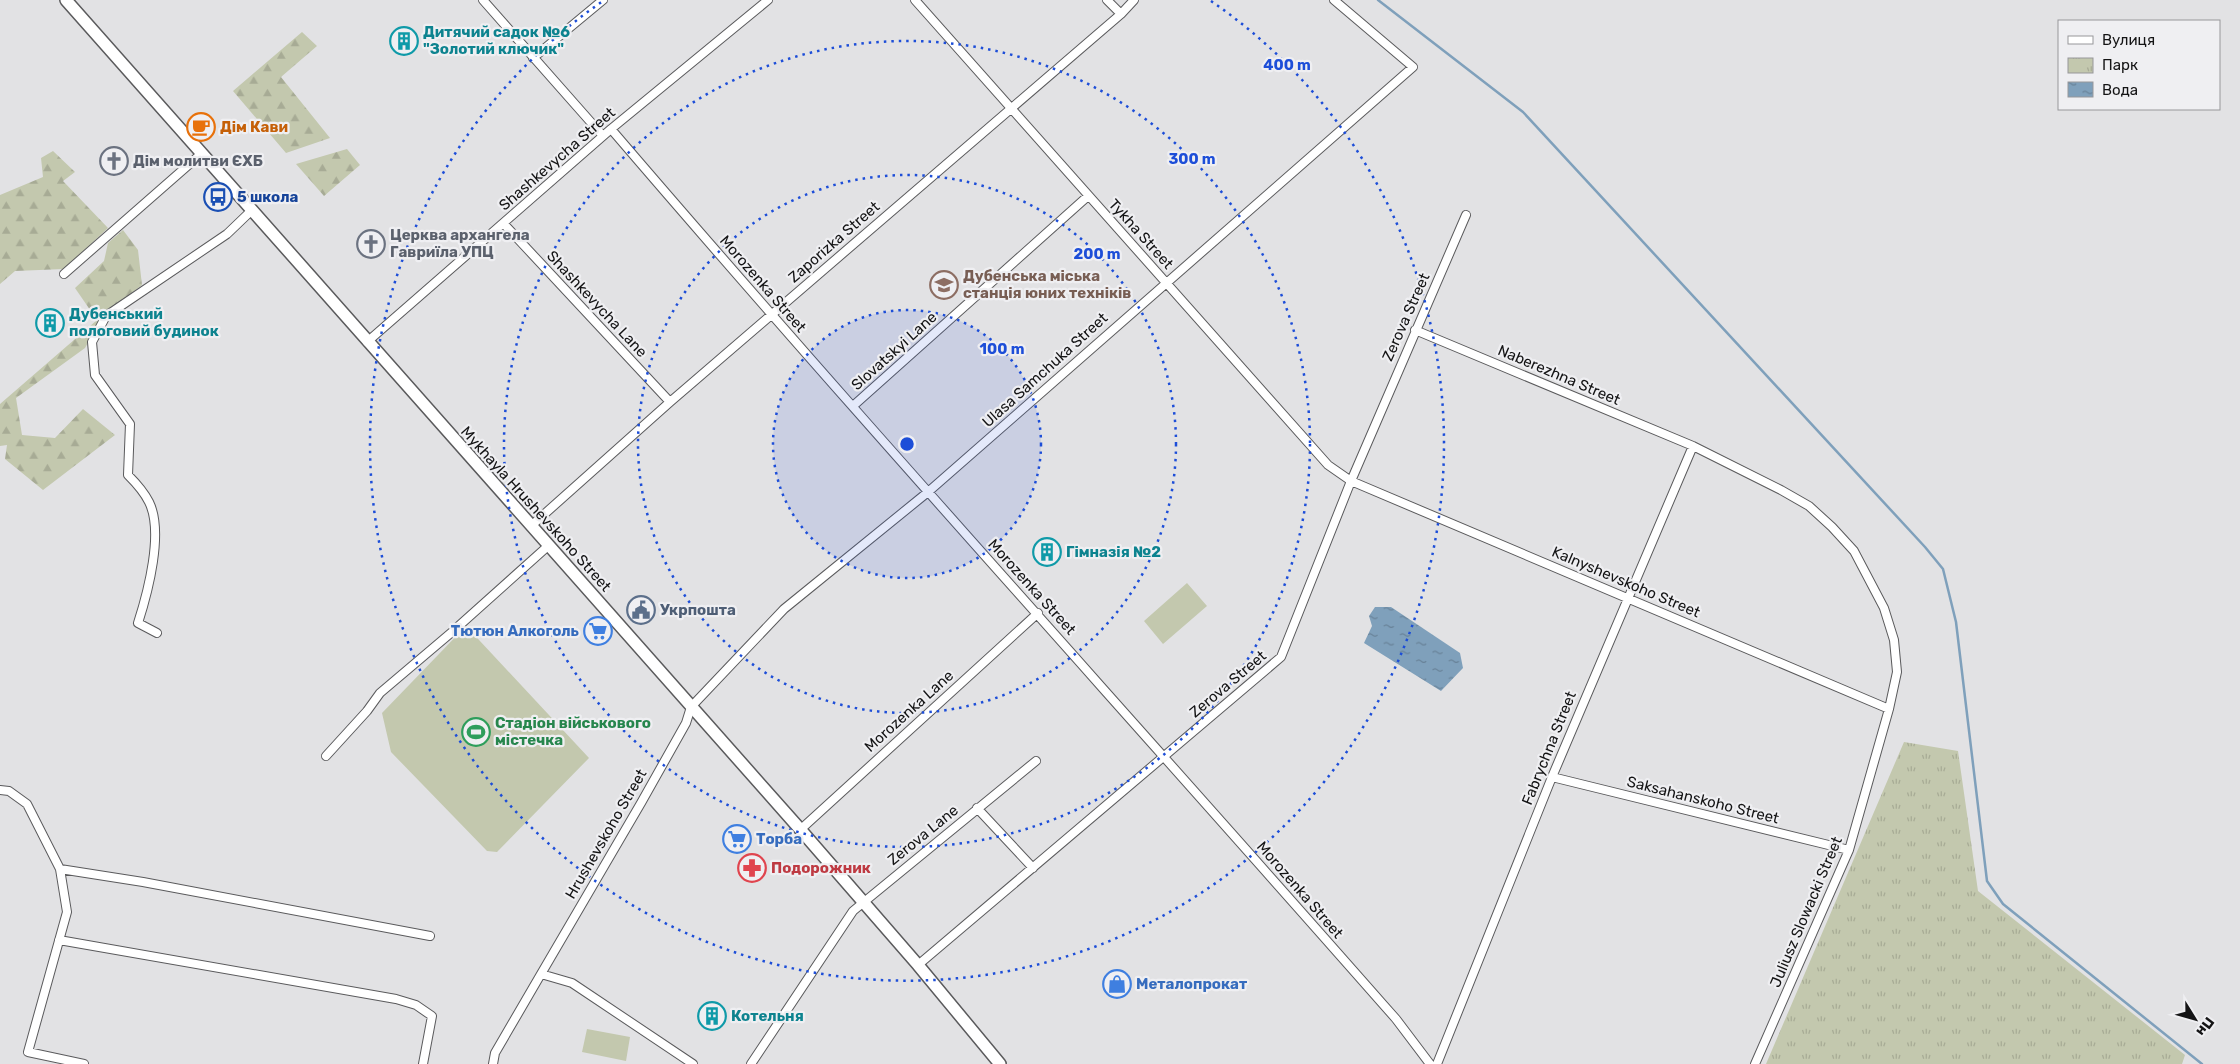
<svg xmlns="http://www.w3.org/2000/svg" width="2240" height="1064" font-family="Rubik,sans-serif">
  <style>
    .forest { fill: url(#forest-firs) }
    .park { fill: url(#park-tufts) }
    .pitch { fill: #c3c8ae }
    .water { fill: url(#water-ripples) }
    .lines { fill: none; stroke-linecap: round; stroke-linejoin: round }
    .stream { stroke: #7fa0bb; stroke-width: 2.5 }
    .street-casing { stroke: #5a5a5c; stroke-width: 10 }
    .secondary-casing { stroke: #5a5a5c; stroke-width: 14 }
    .street { stroke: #fff; stroke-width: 8 }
    .secondary { stroke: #fff; stroke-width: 11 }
    .ring { fill: none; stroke: #1d4ed8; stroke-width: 2.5; stroke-dasharray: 2.5 5 }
    .labels { text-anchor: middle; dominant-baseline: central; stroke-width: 4.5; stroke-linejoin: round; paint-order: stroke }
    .culture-label { font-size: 15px; font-weight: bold; fill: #0d838f; stroke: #efeff2; text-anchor: start }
    .food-label { font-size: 15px; font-weight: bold; fill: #c56008; stroke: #efeff2; text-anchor: start }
    .street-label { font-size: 15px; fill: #141415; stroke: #efeff2 }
    .worship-label { font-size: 15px; font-weight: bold; fill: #5b616d; stroke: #efeff2; text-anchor: start }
    .transit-label { font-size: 15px; font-weight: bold; fill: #164399; stroke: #efeff2; text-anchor: start }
    .education-label { font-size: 15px; font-weight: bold; fill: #785e54; stroke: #efeff2; text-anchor: start }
    .service-label { font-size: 15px; font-weight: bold; fill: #4e5e75; stroke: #efeff2; text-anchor: start }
    .shop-label { font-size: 15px; font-weight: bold; fill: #366cbe; stroke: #efeff2; text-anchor: start }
    .leisure-label { font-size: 15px; font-weight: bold; fill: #27864d; stroke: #efeff2; text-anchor: start }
    .health-label { font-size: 15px; font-weight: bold; fill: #be3a42; stroke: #efeff2; text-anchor: start }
    .centre { fill: #1d4ed8; stroke: #efeff2; stroke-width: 2.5 }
    .ring-label { font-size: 15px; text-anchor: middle; font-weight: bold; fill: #1d4ed8; stroke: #efeff2; stroke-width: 4.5; stroke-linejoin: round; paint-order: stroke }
  </style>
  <defs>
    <pattern id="forest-firs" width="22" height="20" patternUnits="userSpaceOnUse" patternTransform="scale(1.25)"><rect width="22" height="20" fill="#c3c8ae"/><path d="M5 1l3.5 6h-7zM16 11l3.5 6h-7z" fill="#a7ab95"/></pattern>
    <pattern id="park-tufts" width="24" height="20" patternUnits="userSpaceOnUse" patternTransform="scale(1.25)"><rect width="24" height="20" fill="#c3c8ae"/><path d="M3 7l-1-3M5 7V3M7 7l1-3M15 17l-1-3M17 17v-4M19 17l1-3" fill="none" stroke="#a7ab95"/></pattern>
    <pattern id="water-ripples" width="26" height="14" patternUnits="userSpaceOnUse" patternTransform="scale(1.25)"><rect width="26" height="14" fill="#7fa0bb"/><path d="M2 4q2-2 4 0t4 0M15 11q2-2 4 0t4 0" fill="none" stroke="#678197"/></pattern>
  </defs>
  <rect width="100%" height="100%" fill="#e2e2e4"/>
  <path class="forest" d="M 302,32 L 317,46 L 281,77 L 330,138 L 286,153 L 233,91 Z
    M 347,149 L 360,165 L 324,196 L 296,164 Z
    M 53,151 L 75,172 L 63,181 L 108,228 L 64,269 L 15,271 L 0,284 L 0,195 L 43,177 L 41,158 Z
    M 123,230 L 138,250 L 142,285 L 104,314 L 85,348 L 16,398 L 22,435 L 55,438 L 83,409 L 115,435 L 43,490 L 5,459 L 7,445 L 0,446 L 0,404 L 97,320 L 75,288 L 104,261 L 108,243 Z"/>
  <path class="park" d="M 1904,742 L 1958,751 L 1978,891 L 2185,1055 L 2182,1064 L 1766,1064 Z"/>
  <path class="pitch" d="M 1187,583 L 1207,606 L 1163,644 L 1144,621 Z
    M 466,626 L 589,758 L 497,852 L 487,851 L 391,752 L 382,713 Z
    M 587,1029 L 630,1037 L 626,1061 L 582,1052 Z"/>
  <path class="water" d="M 1375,607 L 1391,607 L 1460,653 L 1463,668 L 1441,691 L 1364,643 L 1372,626 L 1369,616 Z"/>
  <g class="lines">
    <path class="stream" d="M 1378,0 L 1523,112 L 1925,547 L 1943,569 L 1956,622 L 1987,881 L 2003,904 L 2202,1064"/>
    <defs>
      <path id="street" d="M 483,0 L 603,136
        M 915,0 L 1328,465 L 1351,481 L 1889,709
        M 1107,0 L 1121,14
        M 533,58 L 603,0
        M 611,129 C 868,429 1135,722 1396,1019 L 1430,1064
        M 504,224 L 670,402
        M 64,274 L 201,154
        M 1415,330 L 1693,446 L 1781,490 L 1809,506 L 1832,527 L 1854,551 L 1884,608 L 1894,640 L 1897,672 L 1889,709 L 1849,850 L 1755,1064
        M 367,342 L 611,129 L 768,0
        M 853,406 L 1088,196
        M 531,526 L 670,402 L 1121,14 L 1134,0
        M 157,633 L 138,623 C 148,592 164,532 149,502 C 144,492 136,483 128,475 L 130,424 L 95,375 L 92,342 L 106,316 L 227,234 L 251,211
        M 326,756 L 367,711 L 380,693 L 452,632 L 548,546
        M 1552,777 L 1849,850
        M 0,790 L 9,791 L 27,804 L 60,869 L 67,912 L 28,1052 L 84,1064
        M 977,808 L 1033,868
        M 800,830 L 1038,613
        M 60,869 L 143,882 L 430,936
        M 59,940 L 396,999 L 416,1005 L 432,1016 L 423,1064
        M 918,965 L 1281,657 L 1351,481 L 1466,215
        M 493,1064 L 495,1053 L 541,974
        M 693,1064 L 572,983 L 541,974 L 641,803 L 686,723 L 691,707 L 784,609 L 928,492 L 1413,67 L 1334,0
        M 751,1064 L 853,911 L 1036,761
        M 1437,1064 L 1552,777 L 1693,446"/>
      <path id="secondary" d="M 66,0 L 799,828 L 918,965 L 1000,1064"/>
    </defs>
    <use href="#street" class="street-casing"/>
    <use href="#secondary" class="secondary-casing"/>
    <use href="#street" class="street"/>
    <use href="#secondary" class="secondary"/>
  </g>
  <circle cx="907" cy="444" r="134" fill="#1d4ed8" fill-opacity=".12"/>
  <g class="ring">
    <circle cx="907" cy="444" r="134"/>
    <circle cx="907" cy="444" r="269"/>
    <circle cx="907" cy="444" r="403"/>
    <path d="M1211 1A537 537 0 1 1 603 1"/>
  </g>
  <defs>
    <symbol id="building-ring" viewBox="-11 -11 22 22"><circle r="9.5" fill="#efeff2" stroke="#0f9aa8" stroke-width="1.5"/><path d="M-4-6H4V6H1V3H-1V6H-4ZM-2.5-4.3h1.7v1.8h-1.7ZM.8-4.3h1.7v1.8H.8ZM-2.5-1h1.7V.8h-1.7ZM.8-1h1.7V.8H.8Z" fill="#0f9aa8"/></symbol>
    <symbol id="cafe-ring" viewBox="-11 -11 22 22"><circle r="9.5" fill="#efeff2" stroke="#e8710a" stroke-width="1.5"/><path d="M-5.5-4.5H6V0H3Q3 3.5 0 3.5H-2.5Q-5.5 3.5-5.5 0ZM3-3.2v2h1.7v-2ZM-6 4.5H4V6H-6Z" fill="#e8710a"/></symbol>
    <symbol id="church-ring" viewBox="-11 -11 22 22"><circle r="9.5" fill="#efeff2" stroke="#6b7280" stroke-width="1.5"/><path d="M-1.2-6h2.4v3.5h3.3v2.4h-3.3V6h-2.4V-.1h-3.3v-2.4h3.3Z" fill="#6b7280"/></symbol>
    <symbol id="bus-ring" viewBox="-11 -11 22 22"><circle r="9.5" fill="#efeff2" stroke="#1a4fb4" stroke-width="1.5"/><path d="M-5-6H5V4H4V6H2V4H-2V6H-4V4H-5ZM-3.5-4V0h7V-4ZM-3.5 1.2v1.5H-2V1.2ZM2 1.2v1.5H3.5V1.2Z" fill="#1a4fb4"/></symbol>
    <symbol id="school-ring" viewBox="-11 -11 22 22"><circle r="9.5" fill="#efeff2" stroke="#8d6e63" stroke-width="1.5"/><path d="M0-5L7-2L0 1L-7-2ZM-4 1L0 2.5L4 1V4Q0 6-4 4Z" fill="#8d6e63"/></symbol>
    <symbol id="civic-ring" viewBox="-11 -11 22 22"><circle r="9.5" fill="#efeff2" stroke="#5c6f8a" stroke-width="1.5"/><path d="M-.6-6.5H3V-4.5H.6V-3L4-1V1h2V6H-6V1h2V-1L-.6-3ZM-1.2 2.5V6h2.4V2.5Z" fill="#5c6f8a"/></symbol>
    <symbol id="supermarket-ring" viewBox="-11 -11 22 22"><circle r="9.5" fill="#efeff2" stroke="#3f7fe0" stroke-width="1.5"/><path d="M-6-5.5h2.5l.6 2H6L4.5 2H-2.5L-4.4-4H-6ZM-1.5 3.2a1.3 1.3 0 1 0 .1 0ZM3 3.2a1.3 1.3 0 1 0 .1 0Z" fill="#3f7fe0"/></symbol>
    <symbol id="stadium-ring" viewBox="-11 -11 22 22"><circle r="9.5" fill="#efeff2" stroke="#2e9e5b" stroke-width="1.5"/><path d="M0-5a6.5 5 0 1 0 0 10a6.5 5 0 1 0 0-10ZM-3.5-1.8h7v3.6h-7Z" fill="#2e9e5b"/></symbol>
    <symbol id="pharmacy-ring" viewBox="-11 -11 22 22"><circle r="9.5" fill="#efeff2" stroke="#e0444e" stroke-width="1.5"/><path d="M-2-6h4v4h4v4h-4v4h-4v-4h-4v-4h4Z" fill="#e0444e"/></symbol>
    <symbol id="shop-ring" viewBox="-11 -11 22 22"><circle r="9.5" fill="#efeff2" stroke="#3f7fe0" stroke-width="1.5"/><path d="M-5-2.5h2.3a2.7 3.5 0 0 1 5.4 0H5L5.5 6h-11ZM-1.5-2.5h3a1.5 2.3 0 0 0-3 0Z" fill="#3f7fe0"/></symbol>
  </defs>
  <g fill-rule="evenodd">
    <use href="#building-ring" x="388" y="25" width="32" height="32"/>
    <use href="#cafe-ring" x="185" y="111" width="32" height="32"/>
    <use href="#church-ring" x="98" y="145" width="32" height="32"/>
    <use href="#bus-ring" x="202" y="181" width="32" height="32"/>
    <use href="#church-ring" x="355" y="228" width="32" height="32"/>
    <use href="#school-ring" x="928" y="269" width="32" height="32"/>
    <use href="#building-ring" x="34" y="307" width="32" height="32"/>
    <use href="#building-ring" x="1031" y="536" width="32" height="32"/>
    <use href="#civic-ring" x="625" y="594" width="32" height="32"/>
    <use href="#supermarket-ring" x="582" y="615" width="32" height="32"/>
    <use href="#stadium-ring" x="460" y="716" width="32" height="32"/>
    <use href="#supermarket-ring" x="721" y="823" width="32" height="32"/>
    <use href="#pharmacy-ring" x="736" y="852" width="32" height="32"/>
    <use href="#shop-ring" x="1101" y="968" width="32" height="32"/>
    <use href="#building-ring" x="696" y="1000" width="32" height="32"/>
  </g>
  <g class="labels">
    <g class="culture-label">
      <text x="423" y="32">Дитячий садок №6<tspan x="423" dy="17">"Золотий ключик"</tspan></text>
      <text x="69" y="314">Дубенський<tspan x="69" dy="17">пологовий будинок</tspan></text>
      <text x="1066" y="552">Гімназія №2</text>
      <text x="731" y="1016">Котельня</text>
    </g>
    <g class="food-label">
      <text x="220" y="127">Дім Кави</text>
    </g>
    <g class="street-label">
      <text transform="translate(557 159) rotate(-41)">Shashkevycha Street</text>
      <text transform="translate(1141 234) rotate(48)">Tykha Street</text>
      <text transform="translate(834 242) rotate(-41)">Zaporizka Street</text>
      <text transform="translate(763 284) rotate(49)">Morozenka Street</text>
      <text transform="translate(597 304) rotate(47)">Shashkevycha Lane</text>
      <text transform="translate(1406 317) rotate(-66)">Zerova Street</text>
      <text transform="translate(894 351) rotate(-42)">Slovatskyi Lane</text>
      <text transform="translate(1045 370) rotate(-42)">Ulasa Samchuka Street</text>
      <text transform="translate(1559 375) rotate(23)">Naberezhna Street</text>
      <text transform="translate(536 509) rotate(48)">Mykhayla Hrushevskoho Street</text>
      <text transform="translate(1626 582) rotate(23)">Kalnyshevskoho Street</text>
      <text transform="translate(1032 587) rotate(48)">Morozenka Street</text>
      <text transform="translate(1228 684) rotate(-40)">Zerova Street</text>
      <text transform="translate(909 711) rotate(-42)">Morozenka Lane</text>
      <text transform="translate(1549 748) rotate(-68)">Fabrychna Street</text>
      <text transform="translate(1703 800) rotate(14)">Saksahanskoho Street</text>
      <text transform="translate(606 834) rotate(-60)">Hrushevskoho Street</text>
      <text transform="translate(923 835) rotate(-39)">Zerova Lane</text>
      <text transform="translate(1300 890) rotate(49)">Morozenka Street</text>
      <text transform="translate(1806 912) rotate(-67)">Juliusz Slowacki Street</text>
    </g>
    <g class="worship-label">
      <text x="133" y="161">Дім молитви ЄХБ</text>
      <text x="390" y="235">Церква архангела<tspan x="390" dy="17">Гавриїла УПЦ</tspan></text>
    </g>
    <g class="transit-label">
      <text x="237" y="197">5 школа</text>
    </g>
    <g class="education-label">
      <text x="963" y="276">Дубенська міська<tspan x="963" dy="17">станція юних техніків</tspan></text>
    </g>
    <g class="service-label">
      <text x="660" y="610">Укрпошта</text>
    </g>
    <g class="shop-label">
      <text x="579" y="631" text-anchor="end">Тютюн Алкоголь</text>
      <text x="756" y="839">Торба</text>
      <text x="1136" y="984">Металопрокат</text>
    </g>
    <g class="leisure-label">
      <text x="495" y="723">Стадіон військового<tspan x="495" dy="17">містечка</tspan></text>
    </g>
    <g class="health-label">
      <text x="771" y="868">Подорожник</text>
    </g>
  </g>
  <circle cx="907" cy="444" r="8" class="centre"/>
  <g class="ring-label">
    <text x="1287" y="70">400 m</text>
    <text x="1192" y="164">300 m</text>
    <text x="1097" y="259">200 m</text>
    <text x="1002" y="354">100 m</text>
  </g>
  <rect x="2058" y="20" width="162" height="90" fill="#efeff2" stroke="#97979a"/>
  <rect x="2068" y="36" width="25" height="8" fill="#ffffff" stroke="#97979a"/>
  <text x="2102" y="45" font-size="15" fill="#141415">Вулиця</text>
  <rect x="2068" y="58" width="25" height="15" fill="url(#park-tufts)" stroke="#97979a"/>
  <text x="2102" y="70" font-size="15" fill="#141415">Парк</text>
  <rect x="2068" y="82" width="25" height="15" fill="url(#water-ripples)" stroke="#97979a"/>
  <text x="2102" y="95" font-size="15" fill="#141415">Вода</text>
  <g transform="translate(2195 1019) rotate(127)" stroke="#efeff2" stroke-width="4" paint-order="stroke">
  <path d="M0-4L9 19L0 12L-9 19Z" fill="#141415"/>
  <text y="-8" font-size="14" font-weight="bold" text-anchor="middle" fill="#141415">Пн</text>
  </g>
</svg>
